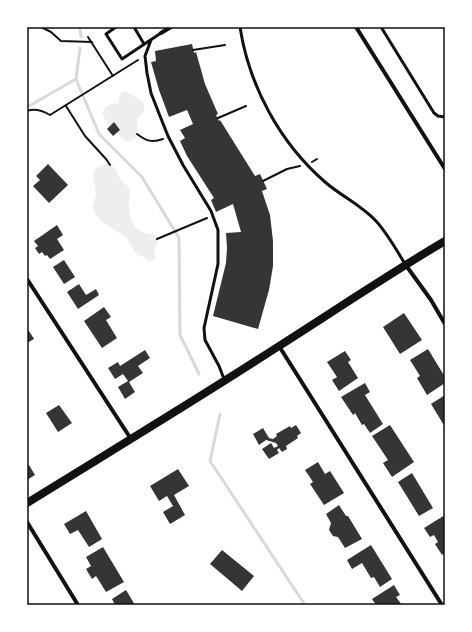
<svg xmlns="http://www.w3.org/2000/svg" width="472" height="632" font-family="'IBM Plex Serif',serif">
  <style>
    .green { fill: #eee }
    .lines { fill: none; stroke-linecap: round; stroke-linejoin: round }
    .stream { stroke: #d9d9d9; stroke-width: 3 }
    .building { fill: #353535 }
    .path { stroke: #111; stroke-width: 2 }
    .service { stroke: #111; stroke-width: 3 }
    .minor { stroke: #111; stroke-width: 4 }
    .secondary { stroke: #111; stroke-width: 8 }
    .neatline { fill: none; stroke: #111; stroke-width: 1.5 }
  </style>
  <rect width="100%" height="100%" fill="#fff"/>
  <path class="green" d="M 122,92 L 127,92 C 133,97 150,101 143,113 C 141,115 139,117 137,120 C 137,132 141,139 126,141 C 121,138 105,120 102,115 C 104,106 110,104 119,103 L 119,97 Z
    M 105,164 L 113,166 C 117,171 118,177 123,182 C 126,185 129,186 130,191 C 131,196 129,199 129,203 C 129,222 135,234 155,235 L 158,241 L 154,251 L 156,256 L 153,260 L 149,261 L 144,257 L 137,255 L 126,237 L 102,222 L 94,212 L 93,206 L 96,193 L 93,175 L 96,168 Z"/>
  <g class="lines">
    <path class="stream" d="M 80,27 L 81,37
      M 76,79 L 99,134 L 142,177 L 179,238 L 180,335 L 199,374
      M 29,106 L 76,79 L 80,48
      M 220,414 L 210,461 L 305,605"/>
  </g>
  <path class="building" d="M 192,44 L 194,53 L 196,52 L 205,84 L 218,114 L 216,115 L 219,121 L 220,120 L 255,176 L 260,174 L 267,189 L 262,191 L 270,215 L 273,241 L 273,266 L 269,290 L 258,329 L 213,316 L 226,263 L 227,248 L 226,233 L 241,232 L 233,204 L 216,212 L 211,200 L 214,198 L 187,156 L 180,141 L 185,138 L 180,130 L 193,124 L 187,110 L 169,117 L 159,90 L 151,62 L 156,61 L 155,51 Z
    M 114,122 L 120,130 L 113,136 L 107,129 Z
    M 48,164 L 68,185 L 49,203 L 33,186 L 40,180 L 36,176 Z
    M 57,225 L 63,235 L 57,239 L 64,250 L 50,259 L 47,255 L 45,256 L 42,252 L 39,254 L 35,248 L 38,246 L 34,241 Z
    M 64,260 L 75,277 L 64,284 L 53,267 Z
    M 79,284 L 86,295 L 96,289 L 99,295 L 78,309 L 67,292 Z
    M 104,307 L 111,317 L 106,320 L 117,338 L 102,348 L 84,321 Z
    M 404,313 L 422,340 L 400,354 L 383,327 Z
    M 27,328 L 34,339 L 27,343 Z
    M 428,349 L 445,377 L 445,383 L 427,395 L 417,378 L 420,376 L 410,360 Z
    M 145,350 L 150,358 L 138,366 L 143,373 L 129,382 L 135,392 L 125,399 L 118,387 L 128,381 L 123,374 L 115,379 L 108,368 L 118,362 L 120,366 Z
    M 345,351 L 351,360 L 348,362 L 358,378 L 339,391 L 332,380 L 337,377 L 327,362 Z
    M 365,383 L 370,392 L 365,395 L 383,424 L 370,433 L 364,424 L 362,425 L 355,413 L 353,415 L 341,397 Z
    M 445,395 L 445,427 L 431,404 Z
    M 59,405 L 72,423 L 58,432 L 46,413 Z
    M 296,425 L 301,433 L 297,436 L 298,438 L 286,446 L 287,449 L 282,452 L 279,448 L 277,450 L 279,453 L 269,459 L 262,449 L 271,443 L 274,448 L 278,446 L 276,443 L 266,440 L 259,445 L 253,434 L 263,428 L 269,438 L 273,439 L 277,436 L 276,434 L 290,426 L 291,428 Z
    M 390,425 L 414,462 L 392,477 L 383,463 L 388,460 L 372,436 Z
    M 318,462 L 325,474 L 330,471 L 344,493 L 324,505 L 310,484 L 313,482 L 305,470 Z
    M 29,465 L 35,475 L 27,480 L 27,466 Z
    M 178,469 L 189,486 L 174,495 L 185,515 L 170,524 L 163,512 L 173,506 L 167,496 L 159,501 L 150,486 Z
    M 412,473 L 433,508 L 419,516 L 398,482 Z
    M 339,505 L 346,516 L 348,516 L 362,539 L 345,548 L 338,537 L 333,536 L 329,530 L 331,523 L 326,514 Z
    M 86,511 L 102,539 L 89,547 L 78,530 L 70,534 L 64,524 Z
    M 445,515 L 445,552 L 442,555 L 435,544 L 438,542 L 434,535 L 430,537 L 424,528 Z
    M 371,545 L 392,579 L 380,587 L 374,577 L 371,578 L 362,563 L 352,569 L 347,560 Z
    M 103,547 L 124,582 L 106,592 L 96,576 L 92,579 L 86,569 L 91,566 L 86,557 Z
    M 222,550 L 254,576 L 242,591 L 210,564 Z
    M 394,585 L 400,595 L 396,597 L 402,605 L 376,605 L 372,599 Z
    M 126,590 L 135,605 L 115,605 L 112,599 Z"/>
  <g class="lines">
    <path class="path" d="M 41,27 L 51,32 L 61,41 L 92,42
      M 88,37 L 113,76
      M 193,50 L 225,45
      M 66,106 L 85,136 L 106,159 L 110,165
      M 27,111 C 35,108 43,111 50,115 L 138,60
      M 218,118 L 246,106
      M 137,134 C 146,141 152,143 163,139
      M 312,162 L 317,159
      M 263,181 L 287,169 L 300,166
      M 157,239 L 207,218"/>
    <path class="service" d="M 116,27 L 106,34 L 122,59 L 161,33
      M 134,27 L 144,44
      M 240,27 C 249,86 280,143 325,182 C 341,196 361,205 376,221 C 387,233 396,249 405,264
      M 381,27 L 434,113 L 438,116 L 445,117
      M 151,40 L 145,56 L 147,73 L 151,93 L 160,116 L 168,136 L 183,165 L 211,211 L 218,230 L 218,264 L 204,328 L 205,340 L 219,366 L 224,379"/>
    <path class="minor" d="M 356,27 L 445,169
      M 161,33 L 171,27
      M 405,264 L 431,300 L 445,324
      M 27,279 L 131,439
      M 279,346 L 442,605
      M 27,522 L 78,605"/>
    <path class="secondary" d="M 27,503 C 111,451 196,400 279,346 C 334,311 389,274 445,241"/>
  </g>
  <rect width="472" height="632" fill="none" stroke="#ffffff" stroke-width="56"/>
  <rect x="28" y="28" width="416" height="576" class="neatline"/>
</svg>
